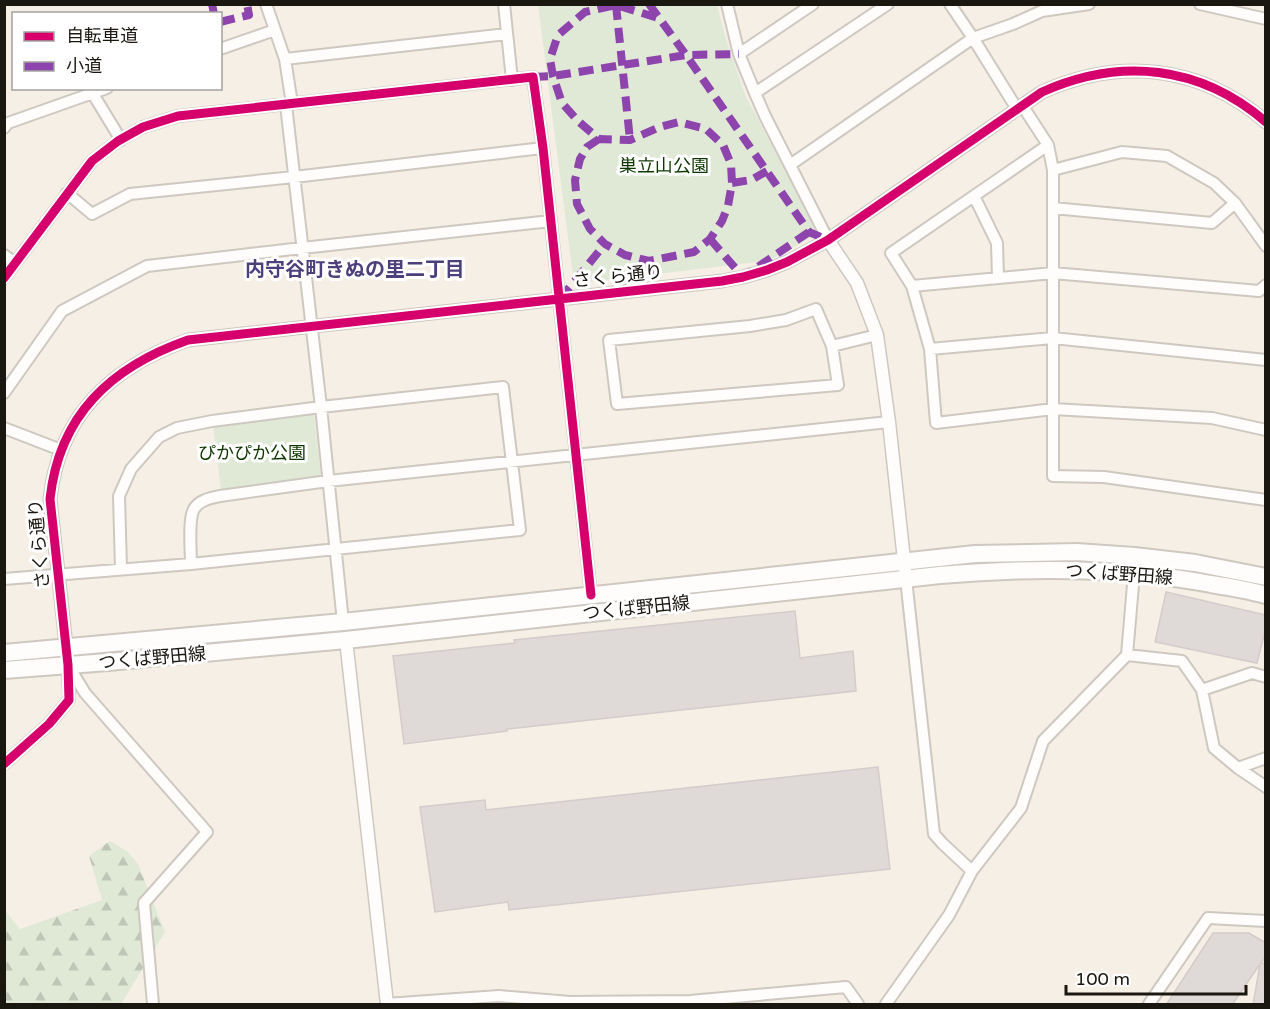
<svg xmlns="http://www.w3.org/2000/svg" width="1270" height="1009" font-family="'Varela Round','Noto Sans JP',sans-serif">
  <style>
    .green { fill: #e0e8d6 }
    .forest { fill: url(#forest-firs) }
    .building { fill: #dfd9d7; stroke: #d2ccca; stroke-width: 1.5 }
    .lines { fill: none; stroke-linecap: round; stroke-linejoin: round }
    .minor-casing { stroke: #cec8c1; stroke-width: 14 }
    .tertiary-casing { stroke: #cec8c1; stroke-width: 15 }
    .primary-casing { stroke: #cec8c1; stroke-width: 20 }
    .minor { stroke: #fefdfb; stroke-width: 10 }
    .tertiary { stroke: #fefdfb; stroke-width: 12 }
    .primary { stroke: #fefdfb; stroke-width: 16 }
    .quiet { stroke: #8e44ad; stroke-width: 8; stroke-dasharray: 15 8; stroke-linecap: butt }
    .cycleway-casing { stroke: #fff; stroke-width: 13 }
    .cycleway { stroke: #d6006c; stroke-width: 9 }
    .labels { text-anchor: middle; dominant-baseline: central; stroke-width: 6; stroke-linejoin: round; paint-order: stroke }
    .park-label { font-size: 18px; fill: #0e3700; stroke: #fff }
    .street-label { font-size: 18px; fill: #1a1610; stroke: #fff }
    .neighbourhood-label { font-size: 20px; font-weight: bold; fill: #4d3f7c; stroke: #fff }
  </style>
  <defs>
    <pattern id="forest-firs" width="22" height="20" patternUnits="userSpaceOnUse" patternTransform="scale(1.5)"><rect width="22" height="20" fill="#e0e8d6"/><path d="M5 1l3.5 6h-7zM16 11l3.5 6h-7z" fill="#c0c6b7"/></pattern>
  </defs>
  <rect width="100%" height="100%" fill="#f6efe6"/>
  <path class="green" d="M 538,5 L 717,5 L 727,43 L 746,97 L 781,162 L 817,234 L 776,257 L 757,262 L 574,284 Z
    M 314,414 L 321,478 L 221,489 L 213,425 Z"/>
  <path class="forest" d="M 110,841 L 128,852 L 138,864 L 165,932 L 121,1004 L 5,1004 L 4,909 L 20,929 L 102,900 L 89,856 Z"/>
  <path class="building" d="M 1166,592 L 1266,615 L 1266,628 L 1257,663 L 1155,642 Z
    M 795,611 L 800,658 L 853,651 L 856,691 L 507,729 L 507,731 L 404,744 L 393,656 L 515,643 L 514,640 Z
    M 878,767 L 890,869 L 509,910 L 508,902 L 435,912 L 420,807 L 485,800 L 486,810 Z
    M 1213,933 L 1249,933 L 1266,943 L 1266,957 L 1261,963 L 1266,964 L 1266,1005 L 1253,1005 L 1260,964 L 1232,1005 L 1166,1005 Z"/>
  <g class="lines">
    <defs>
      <path id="minor" d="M 266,4 L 285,59 L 292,104
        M 504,4 L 512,80
        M 727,4 L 739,54 L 755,93 L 765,116 L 828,240
        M 950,4 L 973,38 L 1017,109
        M 1200,4 L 1266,19
        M 220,49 L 275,30
        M 739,54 L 813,4
        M 285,59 L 507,34
        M 755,93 L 888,4
        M 93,94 L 121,140
        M 286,105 L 321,407 L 343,622
        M 1022,105 L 1048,145 L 1053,170 L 1053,409 L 1212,418 L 1266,430
        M 4,128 L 8,123 L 107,88
        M 1048,145 L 891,253 L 912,286 L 930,349 L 936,423 L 1053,409 L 1053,476 L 1104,477 L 1266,500
        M 790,165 L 973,38 L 1013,24 L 1042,11 L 1089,4
        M 1053,170 L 1122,152 L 1167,156 L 1214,183 L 1235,203 L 1266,246
        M 67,193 L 92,214 L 130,194 L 294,177 L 543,148
        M 974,196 L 997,243 L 998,278
        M 1053,208 L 1212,223 L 1235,203
        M 4,255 L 15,263
        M 4,278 L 92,161 L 118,141 L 143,127 L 178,116 L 533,77 L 543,148 L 591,595
        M 912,286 L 1053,273 L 1259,291 L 1266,285
        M 816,309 L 832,346 L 838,385 L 617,404 L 609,340 L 750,326 L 786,320 Z
        M 832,346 L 877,335
        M 930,349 L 1053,338 L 1266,360
        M 4,393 L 62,311 L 147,266 L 302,248 L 551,221
        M 4,428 L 61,450
        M 191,564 C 191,551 188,519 194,509 C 199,500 211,498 220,496 L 328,481 L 889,422
        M 4,579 L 191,564 L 520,530 L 503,387 L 321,407 L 212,421 L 177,428 L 159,437 L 131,469 L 119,496 L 121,569
        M 906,579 L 934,834 L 943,844 L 972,871
        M 1127,655 L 1182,661 L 1202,690 L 1252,673 L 1266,677
        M 68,665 L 85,693 L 207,832 L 144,903 L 153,1004
        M 1202,690 L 1214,748 L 1238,768 L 1266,758
        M 4,764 L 49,724 L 69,700 L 68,668
        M 1238,768 L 1266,787
        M 386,1004 L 499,996 L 570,1002 L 690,1001 L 846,987 L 858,1004
        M 886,1004 L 949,915 L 972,871 L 1021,808 L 1043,741 L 1127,655 L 1134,573
        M 1149,1004 L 1208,918 L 1266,921"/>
      <path id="tertiary" d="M 828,240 L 857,283 L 877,335 L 889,422 L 905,569
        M 346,640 L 387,1004
        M 67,654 L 50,499 C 59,415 111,367 188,340 L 722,281 L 743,277 L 767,270 L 787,262 L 828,240 L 1042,92 C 1120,57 1200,65 1266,122"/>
      <path id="primary" d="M 4,653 L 343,622 L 975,554 L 1077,552 L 1134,556 L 1195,563 L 1266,577
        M 4,670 L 108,662 L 346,640 L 940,575 C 1031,567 1122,567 1211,584 C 1230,587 1248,590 1266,595"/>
    </defs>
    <use href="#minor" class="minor-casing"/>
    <use href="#tertiary" class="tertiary-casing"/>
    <use href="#primary" class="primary-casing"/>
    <use href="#minor" class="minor"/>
    <use href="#tertiary" class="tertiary"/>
    <use href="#primary" class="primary"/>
    <path class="quiet" d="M 212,4 L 214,14
      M 649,4 L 686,55 L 809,232 L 828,240
      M 616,5 L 630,140
      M 220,22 L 249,15 L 247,4
      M 533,77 L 553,76 L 686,55 L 739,54
      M 599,139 L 587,147 L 580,159 L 575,180 L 577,204 L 590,229 L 605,244 L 625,255 L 649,261 L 694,252 L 710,239 L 722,221 L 728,206 L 732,183 L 731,164 L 723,145 L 706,129 L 679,122 L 660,127 L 630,140 L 599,139 L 578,121 L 562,103 L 553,76 L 550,59 L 558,35 L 585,12 L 616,5 L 658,18
      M 732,183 L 751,180 L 767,171
      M 710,239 L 743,277 L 809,232
      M 649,261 L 651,289
      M 560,299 L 605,244"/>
    <defs>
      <path id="cycleway" d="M 4,278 L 92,161 L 118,141 L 143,127 L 178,116 L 533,77 L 543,148 L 591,595
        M 4,764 L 49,724 L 69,700 L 68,665 L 50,499 C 59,415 111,367 188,340 L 722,281 L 743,277 L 767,270 L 787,262 L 828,240 L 1042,92 C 1120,57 1200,65 1266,122"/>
    </defs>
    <use href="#cycleway" class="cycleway-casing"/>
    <use href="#cycleway" class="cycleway"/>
  </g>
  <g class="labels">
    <g class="park-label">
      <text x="664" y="166">巣立山公園</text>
      <text x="252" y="453">ぴかぴか公園</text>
    </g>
    <g class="street-label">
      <text transform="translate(618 276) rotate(-6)">さくら通り</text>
      <text transform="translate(39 544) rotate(-95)">さくら通り</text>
      <text transform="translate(1119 574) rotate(4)">つくば野田線</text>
      <text transform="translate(636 608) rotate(-6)">つくば野田線</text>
      <text transform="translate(152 658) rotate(-5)">つくば野田線</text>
    </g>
    <g class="neighbourhood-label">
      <text x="355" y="270">内守谷町きぬの里二丁目</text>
    </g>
  </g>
  <rect width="1270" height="1009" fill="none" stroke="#1a1610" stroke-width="12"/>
  <rect x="12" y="12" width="210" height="78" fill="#ffffff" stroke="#a3a29f" stroke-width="1.5"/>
  <rect x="24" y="32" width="30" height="9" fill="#d6006c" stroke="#a3a29f" stroke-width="1.5"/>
  <text x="66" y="42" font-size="18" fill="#1a1610">自転車道</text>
  <rect x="24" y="62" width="30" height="9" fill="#8e44ad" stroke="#a3a29f" stroke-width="1.5"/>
  <text x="66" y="72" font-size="18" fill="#1a1610">小道</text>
  <path d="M1066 985v9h180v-9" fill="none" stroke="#1a1610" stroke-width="3"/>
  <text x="1075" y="985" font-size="18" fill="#1a1610" stroke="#ffffff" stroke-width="4.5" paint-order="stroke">100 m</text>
</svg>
